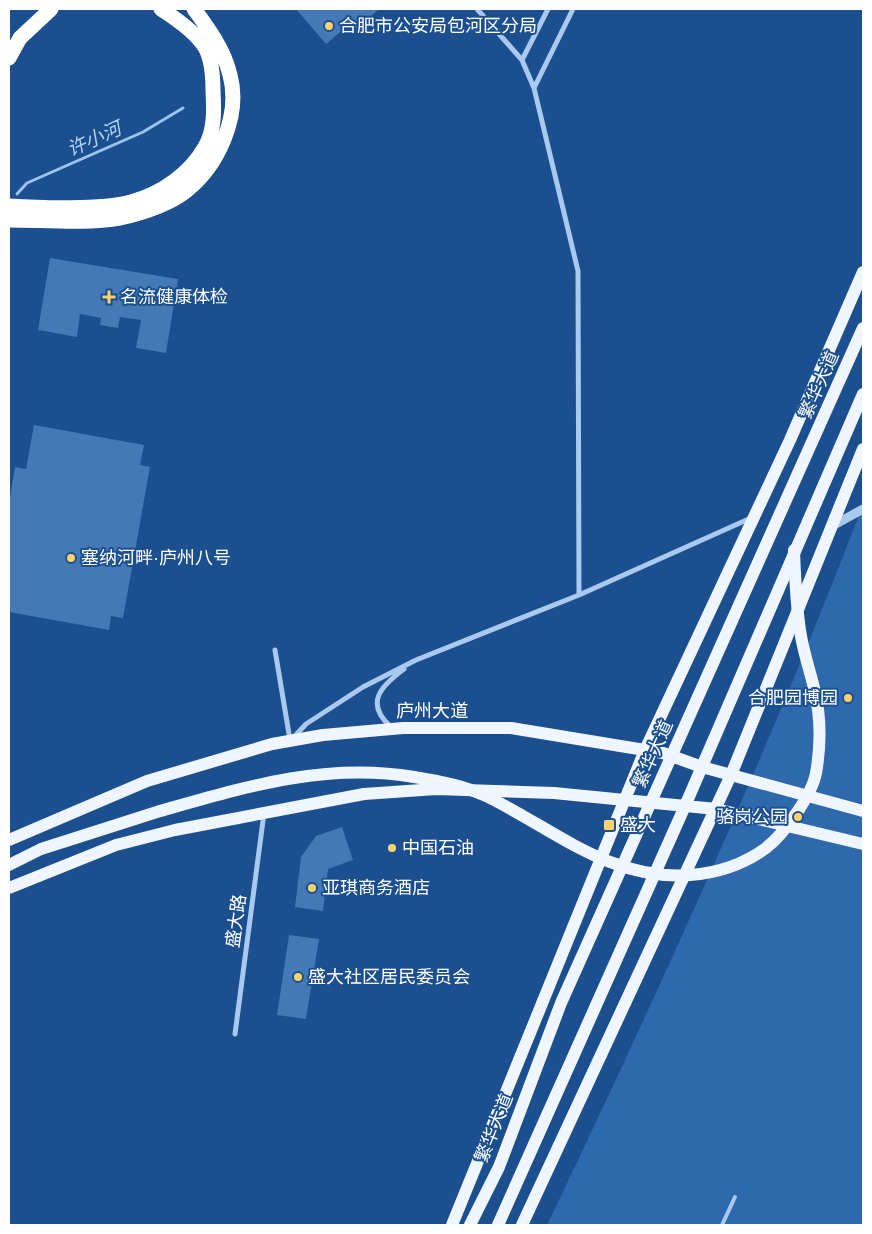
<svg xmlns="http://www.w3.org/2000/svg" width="872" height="1234" font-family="Helvetica,'Noto Sans SC',sans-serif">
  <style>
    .green { fill: #2e69ad }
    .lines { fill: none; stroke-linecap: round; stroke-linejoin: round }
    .stream { stroke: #9cc4f0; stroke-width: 3 }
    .building { fill: #4478b7 }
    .service { stroke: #a9c9ee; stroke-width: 4 }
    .minor { stroke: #a9c9ee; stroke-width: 5 }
    .tertiary { stroke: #a9c9ee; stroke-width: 9 }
    .primary { stroke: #f0f6ff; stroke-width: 12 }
    .motorway { stroke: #fff; stroke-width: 15 }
    .primary-bridge { stroke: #f0f6ff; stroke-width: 12 }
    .poi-dot { fill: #ffd166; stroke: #1b4f8f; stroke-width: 2 }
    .labels { text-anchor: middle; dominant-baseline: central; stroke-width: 4; stroke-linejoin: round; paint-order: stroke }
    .poi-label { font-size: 18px; fill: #fff; stroke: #1b4f8f; text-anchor: start }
    .street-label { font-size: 18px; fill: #fff; stroke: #1b4f8f }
    .water-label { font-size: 19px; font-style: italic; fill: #b5d3f5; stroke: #1b4f8f }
  </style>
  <rect width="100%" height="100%" fill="#1b4f8f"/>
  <path class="green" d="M 863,505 L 863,1225 L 547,1225 C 660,989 769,750 863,505 Z"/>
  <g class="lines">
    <path class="stream" d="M 17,194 L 27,183 L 143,132 L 183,108"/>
  </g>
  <path class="building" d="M 296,9 L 379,9 L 356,29 L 351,23 L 326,44 Z
    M 50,258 L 178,279 L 166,353 L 136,348 L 141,320 L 120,317 L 118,328 L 100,325 L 101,318 L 80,314 L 77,337 L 38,330 Z
    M 34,425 L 144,445 L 140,465 L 150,467 L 123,618 L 111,616 L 109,630 L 9,612 L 9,504 L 15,467 L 26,469 Z
    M 342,827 L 353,860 L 328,869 L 323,911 L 295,907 L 301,857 L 316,836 Z
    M 289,935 L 319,939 L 306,1019 L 277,1015 Z"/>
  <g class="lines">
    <path class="service" d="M 722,1225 L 735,1197"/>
    <path class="minor" d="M 477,9 L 522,60 L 534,88 L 578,271 L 579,595
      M 522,60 L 548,9
      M 534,88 L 573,9
      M 275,650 L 290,740
      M 391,727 C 364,703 381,686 404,669
      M 294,737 L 306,724 L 363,687 L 416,660 L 579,595 L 751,518
      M 235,1034 L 264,813"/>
    <path class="tertiary" d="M 832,526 L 863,509"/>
    <path class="primary" d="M 9,840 L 147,781 L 272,744 L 323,735 L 403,728 L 511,728 L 663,753 L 702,767 L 863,811
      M 9,865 L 41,849 L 160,811
      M 9,888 L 116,845 L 175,830 L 364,794 L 436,789 L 554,793 L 716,809 L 863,844
      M 452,1225 L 645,750 L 790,440 L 863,272
      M 470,1225 L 499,1167 L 561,1003 L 863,328
      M 498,1225 L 685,806 L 863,394
      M 522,1225 L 731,775 L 863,449"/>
    <path class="motorway" d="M 9,58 L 20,38 L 51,9
      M 9,206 C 41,208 101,210 131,202 C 161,194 190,174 205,147 C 215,130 214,109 213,91 C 213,78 212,61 206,49 C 198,34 175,18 161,9
      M 9,220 C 42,220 87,224 120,218 C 142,213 168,205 186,191 C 218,166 241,116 230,75 C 224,50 209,29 194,9"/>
    <path class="primary-bridge" d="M 160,811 C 245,787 325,762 414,777 C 439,781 466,786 488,797 C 555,830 611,881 690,875 C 717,873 744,864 766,848 C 784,834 812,795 816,773 C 821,745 821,716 814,688 C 810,671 804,654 801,636 C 796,608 795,579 794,550"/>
  </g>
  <g class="poi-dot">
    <circle cx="329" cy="26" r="5"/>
    <path d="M106.5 289.5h5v5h5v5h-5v5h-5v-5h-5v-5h5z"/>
    <circle cx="71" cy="558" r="5"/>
    <circle cx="848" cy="698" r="5"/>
    <circle cx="798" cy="817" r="5"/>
    <rect x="603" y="819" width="12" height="12" rx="2.5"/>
    <circle cx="392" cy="848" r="5"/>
    <circle cx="312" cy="888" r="5"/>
    <circle cx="298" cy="977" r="5"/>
  </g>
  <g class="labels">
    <g class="poi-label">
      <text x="339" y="26">合肥市公安局包河区分局</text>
      <text x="120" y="297">名流健康体检</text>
      <text x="81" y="558">塞纳河畔·庐州八号</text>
      <text x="838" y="698" text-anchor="end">合肥园博园</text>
      <text x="788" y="817" text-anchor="end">骆岗公园</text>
      <text x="620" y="825">盛大</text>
      <text x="402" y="848">中国石油</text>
      <text x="322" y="888">亚琪商务酒店</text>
      <text x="308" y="977">盛大社区居民委员会</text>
    </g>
    <g class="street-label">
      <text transform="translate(819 385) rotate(-66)">繁华大道</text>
      <text x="432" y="711">庐州大道</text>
      <text transform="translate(653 754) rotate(-66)">繁华大道</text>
      <text transform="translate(236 921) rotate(-82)">盛大路</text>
      <text transform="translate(494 1128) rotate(-68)">繁华大道</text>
    </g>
    <g class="water-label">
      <text transform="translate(94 139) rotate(-24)">许小河</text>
    </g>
  </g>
  <rect width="872" height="1234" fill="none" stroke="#ffffff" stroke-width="20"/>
</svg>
